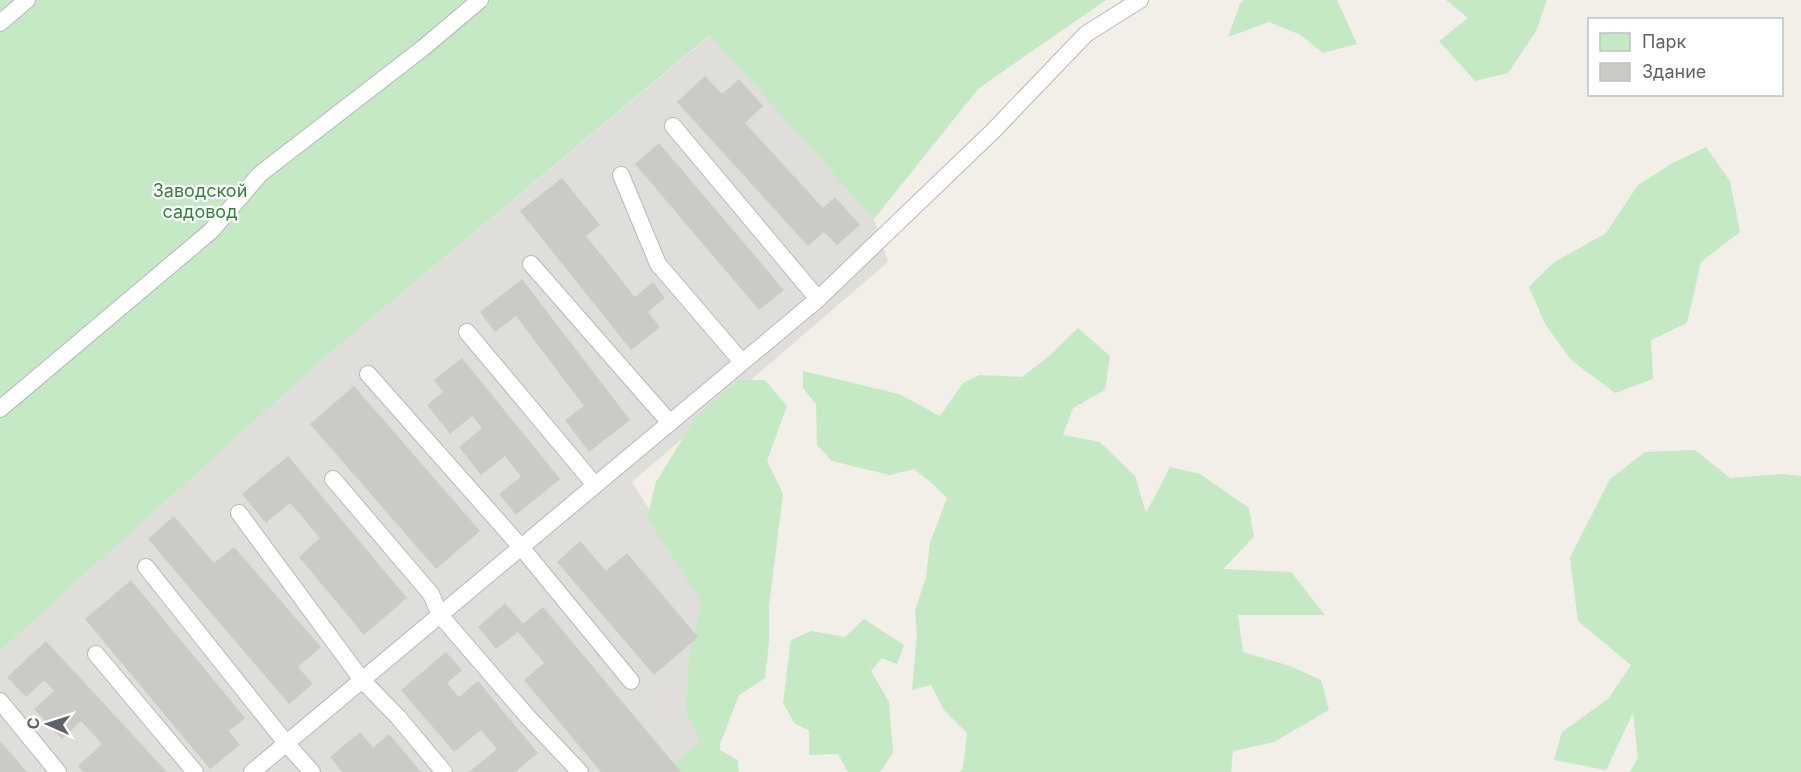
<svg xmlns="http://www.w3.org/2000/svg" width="1801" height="772" font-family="Inter,sans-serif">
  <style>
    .industrial { fill: #e0deda }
    .green { fill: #c5e8c5 }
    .building { fill: #cccac5 }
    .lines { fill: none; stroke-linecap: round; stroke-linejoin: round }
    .service-casing { stroke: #b5b8bc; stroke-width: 18 }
    .service { stroke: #fff; stroke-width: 16 }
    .labels { text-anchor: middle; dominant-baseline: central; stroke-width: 4.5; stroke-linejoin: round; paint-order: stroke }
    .park-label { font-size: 18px; fill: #348238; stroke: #fff }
  </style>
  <rect width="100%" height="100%" fill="#f1efe8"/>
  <path class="industrial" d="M 711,35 L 874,219 L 888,262 L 632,482 L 715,612 L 721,772 L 0,772 L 0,651 L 323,359 Z"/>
  <path class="green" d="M 0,0 L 1106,0 L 979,88 L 874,219 L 710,35 L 323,359 L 0,651 Z
    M 1244,0 L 1337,0 L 1357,44 L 1323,53 L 1301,35 L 1269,22 L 1228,37 L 1240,4 Z
    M 1446,0 L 1547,0 L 1536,31 L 1508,73 L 1475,81 L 1439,41 L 1468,18 Z
    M 1706,147 L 1730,181 L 1740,232 L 1701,262 L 1687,323 L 1651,340 L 1653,379 L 1615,393 L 1571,360 L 1545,324 L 1529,287 L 1553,263 L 1606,233 L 1638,185 L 1671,164 Z
    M 1078,328 L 1110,356 L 1105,390 L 1073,408 L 1063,435 L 1100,442 L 1135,476 L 1146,513 L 1170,467 L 1200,474 L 1249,508 L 1254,537 L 1223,569 L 1291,572 L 1325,615 L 1238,615 L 1243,652 L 1290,666 L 1321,680 L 1329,710 L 1274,742 L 1233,751 L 1231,772 L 960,772 L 963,767 L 967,733 L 944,710 L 931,685 L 912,690 L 917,634 L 915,610 L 926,577 L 930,543 L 947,498 L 933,484 L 914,469 L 890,475 L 832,461 L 817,445 L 816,404 L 803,388 L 803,371 L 899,394 L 940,416 L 963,383 L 979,375 L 1022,377 L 1048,357 Z
    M 738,380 L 765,380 L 787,406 L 767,461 L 783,494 L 769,607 L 769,642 L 765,678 L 739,695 L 718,749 L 738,760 L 739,772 L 671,772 L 670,767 L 700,742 L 686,710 L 689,659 L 701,601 L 647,518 L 656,482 L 696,417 Z
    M 1695,450 L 1730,478 L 1784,474 L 1801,476 L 1801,772 L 1630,772 L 1638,758 L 1633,713 L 1606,770 L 1554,760 L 1562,732 L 1608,699 L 1631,665 L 1578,621 L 1570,558 L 1610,479 L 1645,452 Z
    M 864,619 L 904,645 L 897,664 L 882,658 L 871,671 L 889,702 L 893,753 L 880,772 L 848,772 L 838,754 L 809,755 L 809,730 L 795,724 L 783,703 L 791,640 L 811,631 L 845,637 Z"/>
  <path class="building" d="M 705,76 L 722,94 L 739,79 L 763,106 L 745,123 L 823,208 L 835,197 L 860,225 L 837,245 L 824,232 L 808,246 L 677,102 Z
    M 659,143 L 784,290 L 759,310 L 635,164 Z
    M 562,178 L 600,225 L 586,236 L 635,297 L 653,282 L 665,298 L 648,312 L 660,327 L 631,350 L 520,211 Z
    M 522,279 L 630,420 L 589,452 L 565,420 L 584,406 L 516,316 L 495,332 L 480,312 Z
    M 462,358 L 560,479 L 516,515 L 499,494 L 521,477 L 505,456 L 481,475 L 459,447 L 482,428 L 472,416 L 450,434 L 427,405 L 443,392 L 434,380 Z
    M 354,386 L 480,531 L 436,569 L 310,424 Z
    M 288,456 L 407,598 L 364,635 L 299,557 L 320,538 L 290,503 L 266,523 L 242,494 Z
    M 174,516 L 214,563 L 234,547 L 321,647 L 298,667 L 313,684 L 289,704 L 148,539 Z
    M 580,541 L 606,571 L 627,553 L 698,637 L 654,675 L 557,562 Z
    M 131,580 L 245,718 L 229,731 L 240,745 L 210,769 L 85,619 Z
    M 505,603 L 523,624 L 543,607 L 681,772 L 601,772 L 524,680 L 544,663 L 518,632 L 496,649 L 478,627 Z
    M 46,641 L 167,772 L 83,772 L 78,766 L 102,744 L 81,721 L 62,739 L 34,709 L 54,691 L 44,680 L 26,697 L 7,677 Z
    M 446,652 L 462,670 L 447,683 L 459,697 L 478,681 L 538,753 L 515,772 L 469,772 L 497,749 L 481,730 L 454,752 L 401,690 Z
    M 360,732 L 373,748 L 389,734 L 421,772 L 342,772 L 330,757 Z
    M 0,741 L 27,772 L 0,772 Z"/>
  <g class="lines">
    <defs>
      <path id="service" d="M 0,23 L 27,0
        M 673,126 L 818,299
        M 621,175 L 658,264 L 742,362
        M 531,264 L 670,423
        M 467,332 L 595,485
        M 368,374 L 521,547 L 631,681
        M 0,409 L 211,231 L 260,174 L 423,48 L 480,0
        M 333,479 L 431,594 L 440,615 L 527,716 L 580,772
        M 239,513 L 362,680 L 398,717 L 444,772
        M 146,567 L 286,743 L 312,772
        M 96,654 L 195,772
        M 0,701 L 58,772
        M 252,772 L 818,299 L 992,132 L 1086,34 L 1140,0"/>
    </defs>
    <use href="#service" class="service-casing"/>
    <use href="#service" class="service"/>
  </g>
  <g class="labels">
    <g class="park-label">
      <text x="200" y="190">Заводской<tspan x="200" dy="21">садовод</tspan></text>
    </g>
  </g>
  <rect x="1588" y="18" width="195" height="78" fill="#ffffff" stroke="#bfc1c3" stroke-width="1.5"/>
  <rect x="1600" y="33" width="30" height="18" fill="#c5e8c5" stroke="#bfc1c3" stroke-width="1.5"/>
  <text x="1642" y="48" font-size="18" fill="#5f6368">Парк</text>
  <rect x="1600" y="63" width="30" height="18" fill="#cccac5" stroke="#bfc1c3" stroke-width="1.5"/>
  <text x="1642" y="78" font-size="18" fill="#5f6368">Здание</text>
  <g transform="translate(48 724) rotate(273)" stroke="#ffffff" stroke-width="4.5" paint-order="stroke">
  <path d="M0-4.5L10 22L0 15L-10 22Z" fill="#5f6368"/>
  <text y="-9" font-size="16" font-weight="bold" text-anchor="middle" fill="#5f6368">С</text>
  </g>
</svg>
